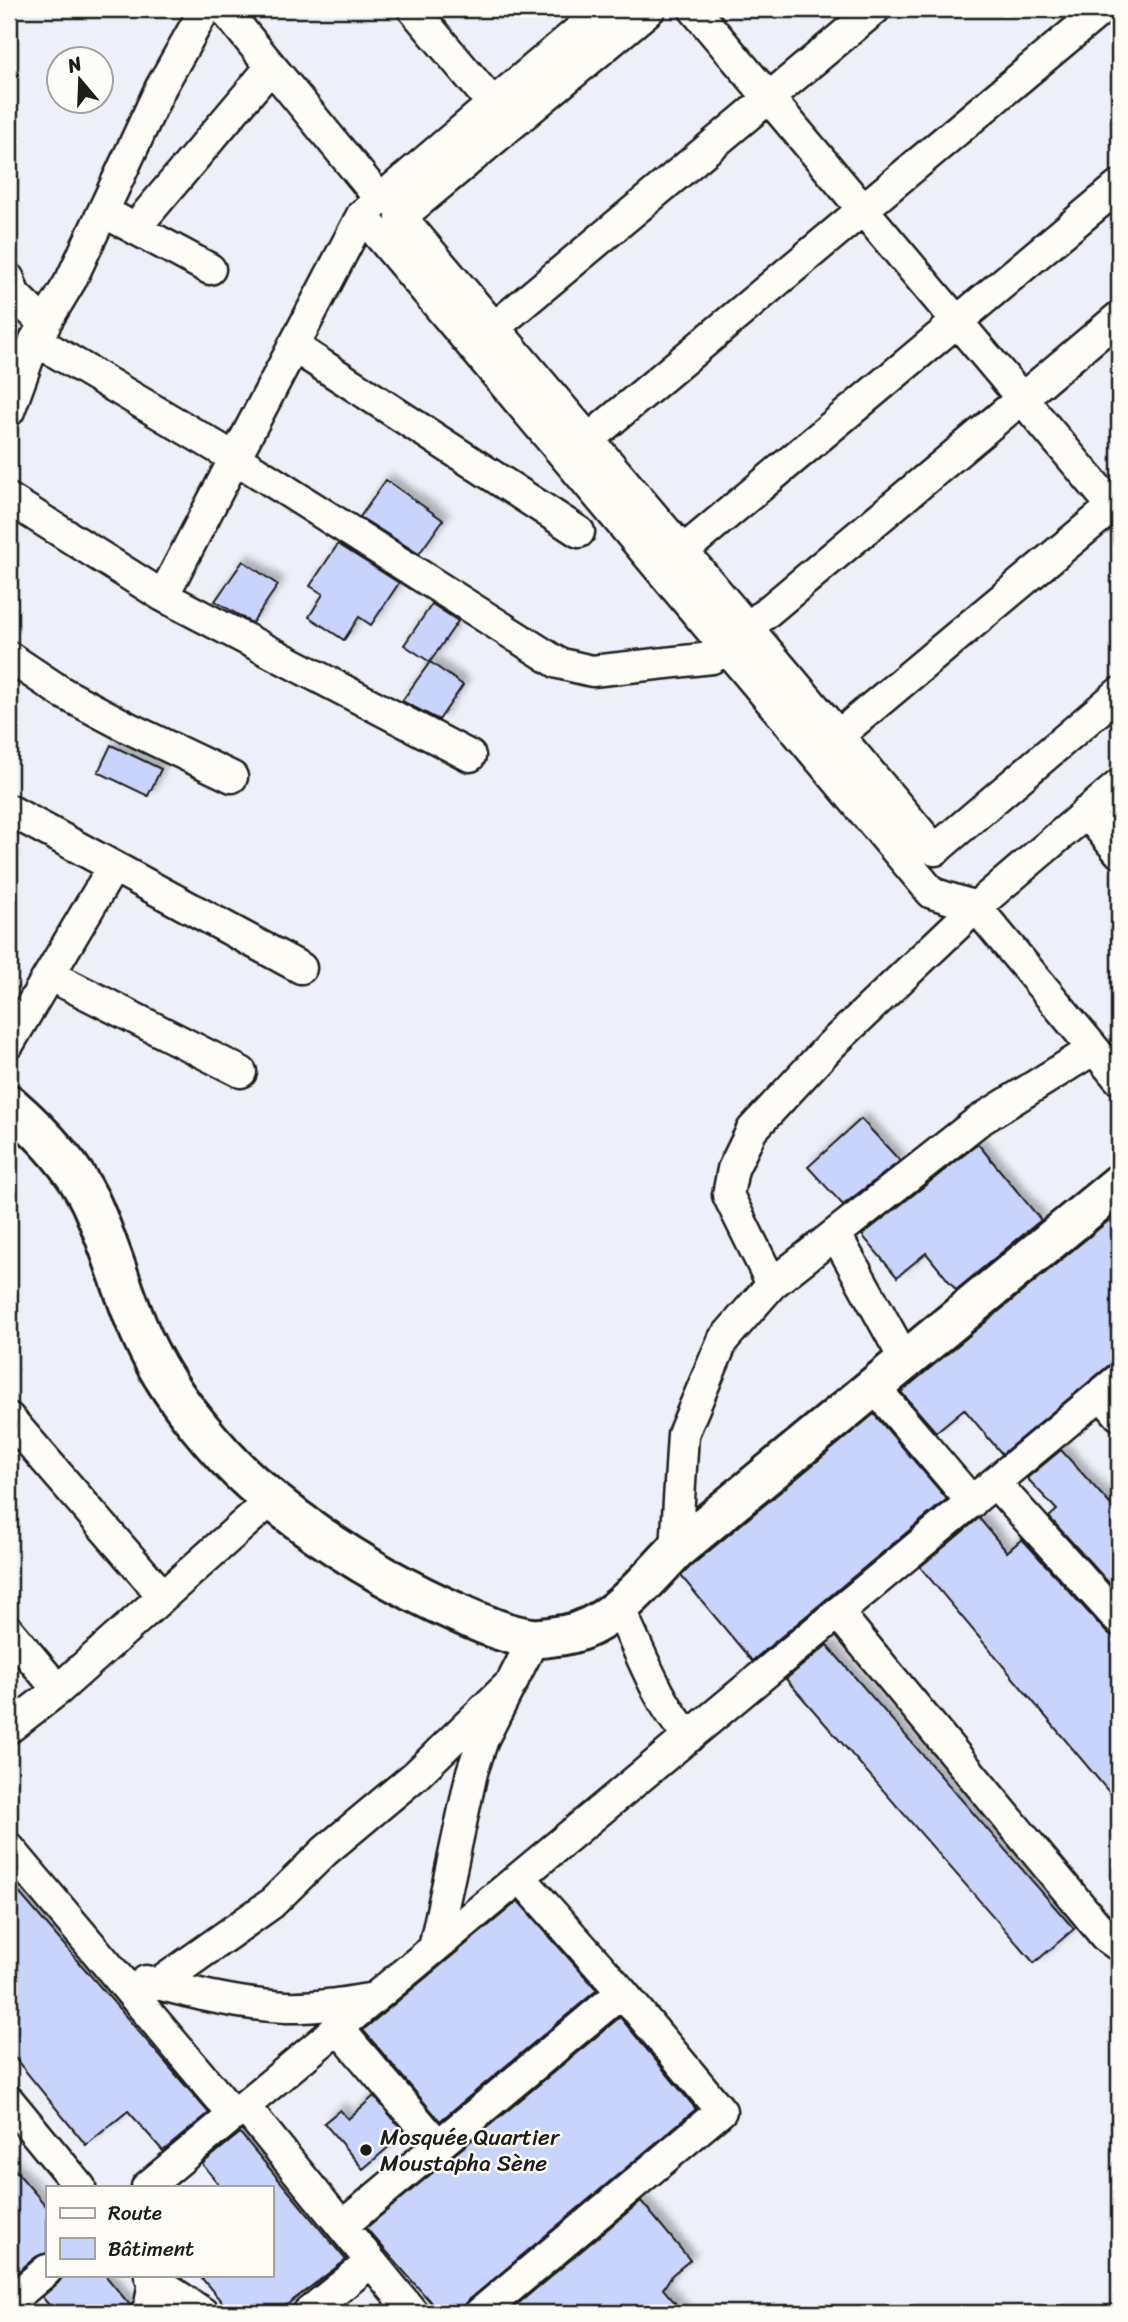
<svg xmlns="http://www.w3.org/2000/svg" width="1128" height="2322" font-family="Sriracha,sans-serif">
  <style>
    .building { fill: #c8d4fb; stroke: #1c1c1c; stroke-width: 2; filter: url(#shadow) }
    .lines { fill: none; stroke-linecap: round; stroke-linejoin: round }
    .street-casing { stroke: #1c1c1c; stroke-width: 35 }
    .secondary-casing { stroke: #1c1c1c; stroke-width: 44 }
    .street { stroke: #fdfcf7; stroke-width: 30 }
    .secondary { stroke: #fdfcf7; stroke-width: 38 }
    .poi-dot { fill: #1c1c1c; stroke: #fdfcf7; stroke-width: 2.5 }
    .labels { text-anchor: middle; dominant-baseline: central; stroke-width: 5; stroke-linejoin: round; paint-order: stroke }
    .poi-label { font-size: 23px; fill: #1c1c1c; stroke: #fdfcf7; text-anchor: start }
  </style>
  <defs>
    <filter id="shadow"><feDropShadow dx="6" dy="-6" stdDeviation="3.5" flood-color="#0004"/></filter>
  </defs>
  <rect width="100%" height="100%" fill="#edf0f8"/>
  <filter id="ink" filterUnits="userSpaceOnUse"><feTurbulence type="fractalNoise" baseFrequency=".0143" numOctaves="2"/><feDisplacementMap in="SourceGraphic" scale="14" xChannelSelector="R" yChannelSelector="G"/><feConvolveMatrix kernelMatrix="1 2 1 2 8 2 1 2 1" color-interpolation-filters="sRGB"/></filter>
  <g filter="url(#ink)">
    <path class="building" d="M 386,480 L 443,520 L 419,554 L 360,517 Z
      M 338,544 L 399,583 L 371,625 L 359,617 L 344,640 L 309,617 L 323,594 L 310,586 Z
      M 243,561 L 278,585 L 252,623 L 215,601 Z
      M 432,604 L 458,621 L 430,662 L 404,645 Z
      M 430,662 L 463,685 L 439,720 L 402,701 Z
      M 111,745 L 161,769 L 148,796 L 98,772 Z
      M 861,1119 L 900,1161 L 843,1205 L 808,1167 Z
      M 978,1144 L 1041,1220 L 956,1290 L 926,1253 L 897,1277 L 862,1235 Z
      M 1119,1212 L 1119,1359 L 1108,1366 L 1002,1454 L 964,1409 L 936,1432 L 901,1392 Z
      M 874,1414 L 947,1499 L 752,1661 L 681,1576 L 691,1566 Z
      M 1061,1450 L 1119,1514 L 1119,1594 L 1049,1517 L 1057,1510 L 1027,1478 Z
      M 979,1518 L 1007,1552 L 1022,1539 L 1106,1632 L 1113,1636 L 1119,1637 L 1119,1804 L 920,1567 Z
      M 827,1645 L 1074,1929 L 1034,1963 L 786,1679 Z
      M 9,1881 L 209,2113 L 163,2151 L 128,2111 L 86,2145 L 9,2051 Z
      M 518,1901 L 597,1990 L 440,2121 L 363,2030 Z
      M 620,2017 L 696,2109 L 469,2300 L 464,2306 L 463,2313 L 440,2313 L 366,2228 Z
      M 374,2096 L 405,2133 L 363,2169 L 324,2123 L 340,2110 L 348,2119 Z
      M 240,2133 L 346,2260 L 276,2313 L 231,2313 L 199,2275 L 271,2275 L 271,2187 L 221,2187 L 202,2164 Z
      M 9,2163 L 47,2207 L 47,2253 L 36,2257 L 14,2275 L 9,2269 Z
      M 641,2201 L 690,2260 L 672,2275 L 663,2289 L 684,2313 L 507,2313 Z
      M 64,2275 L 105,2275 L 130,2305 L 129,2313 L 56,2313 L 42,2297 L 58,2283 Z"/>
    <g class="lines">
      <defs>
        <path id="street" d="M 224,9 L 380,199
          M 413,9 L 493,104
          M 650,9 L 401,217 L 935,850 L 1119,693
          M 694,9 L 1119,514
          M 362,215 L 932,893 L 976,907 L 1119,1079
          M 117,219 L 210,269
          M 135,228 L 271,67
          M 9,279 L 14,294 L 45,325
          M 495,327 L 875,9
          M 35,340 L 235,458 L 558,663 L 592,671 L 712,658 L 728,648
          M 293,346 L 579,532
          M 9,411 L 35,340 L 71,280 L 161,87 L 205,9
          M 589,439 L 1102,9
          M 9,499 L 163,596 L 470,756
          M 683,551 L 1119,186
          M 163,596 L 362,215 L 604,9
          M 748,628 L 1119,317
          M 9,657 L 63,693 L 129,728 L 232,777
          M 839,735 L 1119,501
          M 9,810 L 301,968
          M 1086,812 L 1119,852
          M 49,975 L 241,1072
          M 9,1043 L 113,867
          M 836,1235 L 905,1360
          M 772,1284 L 977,1122 L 1094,1049
          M 874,1387 L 972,1502
          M 1101,1394 L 1119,1415
          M 9,1418 L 163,1596
          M 995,1483 L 1119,1620
          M 676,1550 L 683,1434 L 723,1340 L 772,1284 L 728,1195 L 733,1169 L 752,1130 L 831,1045 L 976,907 L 1119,785
          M 619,1608 C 641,1652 656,1700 689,1737
          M 838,1613 L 1105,1936 L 1119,1946
          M 9,1631 L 58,1690
          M 9,1728 L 58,1690 L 272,1499
          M 9,1848 L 234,2115
          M 434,1948 L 472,1772 L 483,1739 L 534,1638
          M 146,1981 C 192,1993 240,2005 286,2007 C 316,2008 345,2003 374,1998
          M 158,1984 L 271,1904 L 325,1851 L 416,1775 L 513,1681
          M 338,2028 L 438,2145
          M 9,2101 L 80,2187
          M 244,2106 L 413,2313
          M 147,2187 L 1119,1379
          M 342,2226 L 622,1992
          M 150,2275 L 154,2280 L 203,2313
          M 9,2302 L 47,2270
          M 146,2313 L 150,2305 L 155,2275
          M 308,2313 L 371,2262
          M 480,2313 L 721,2111 L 622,1992 L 520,1877"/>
        <path id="secondary" d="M 9,1104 C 40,1131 72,1164 90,1201 C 114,1252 126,1309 153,1359 C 174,1399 218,1453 252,1483 C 314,1537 387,1582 462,1615 C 485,1625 507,1635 532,1638 C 542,1639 554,1636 564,1635 C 611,1627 645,1582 676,1550 L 1119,1184"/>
      </defs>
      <use href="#street" class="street-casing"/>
      <use href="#secondary" class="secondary-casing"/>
      <use href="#street" class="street"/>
      <use href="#secondary" class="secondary"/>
    </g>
  </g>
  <circle class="poi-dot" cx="366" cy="2150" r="7"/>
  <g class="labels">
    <g class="poi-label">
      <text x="380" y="2137">Mosquée Quartier<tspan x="380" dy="26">Moustapha Sène</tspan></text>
    </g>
  </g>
  <rect width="1128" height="2322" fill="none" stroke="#fdfcf7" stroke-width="35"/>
  <rect x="18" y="18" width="1093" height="2287" fill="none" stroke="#1c1c1c" stroke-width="2.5" filter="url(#ink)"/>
  <rect x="46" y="2186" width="228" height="91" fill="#fdfcf7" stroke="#a3a29f" stroke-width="2"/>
  <rect x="60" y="2208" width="35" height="10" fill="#fdfcf7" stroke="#a3a29f" stroke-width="2"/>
  <text x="108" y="2220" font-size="21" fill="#1c1c1c">Route</text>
  <rect x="60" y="2238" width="35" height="21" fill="#c8d4fb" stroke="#a3a29f" stroke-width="2"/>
  <text x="108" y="2256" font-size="21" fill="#1c1c1c">Bâtiment</text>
  <g transform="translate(80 80) rotate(341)"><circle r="33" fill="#fdfcf7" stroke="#a3a29f" stroke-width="2"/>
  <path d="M0-5L12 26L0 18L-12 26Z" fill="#1c1c1c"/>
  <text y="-10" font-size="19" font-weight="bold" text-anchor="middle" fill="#1c1c1c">N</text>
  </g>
</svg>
